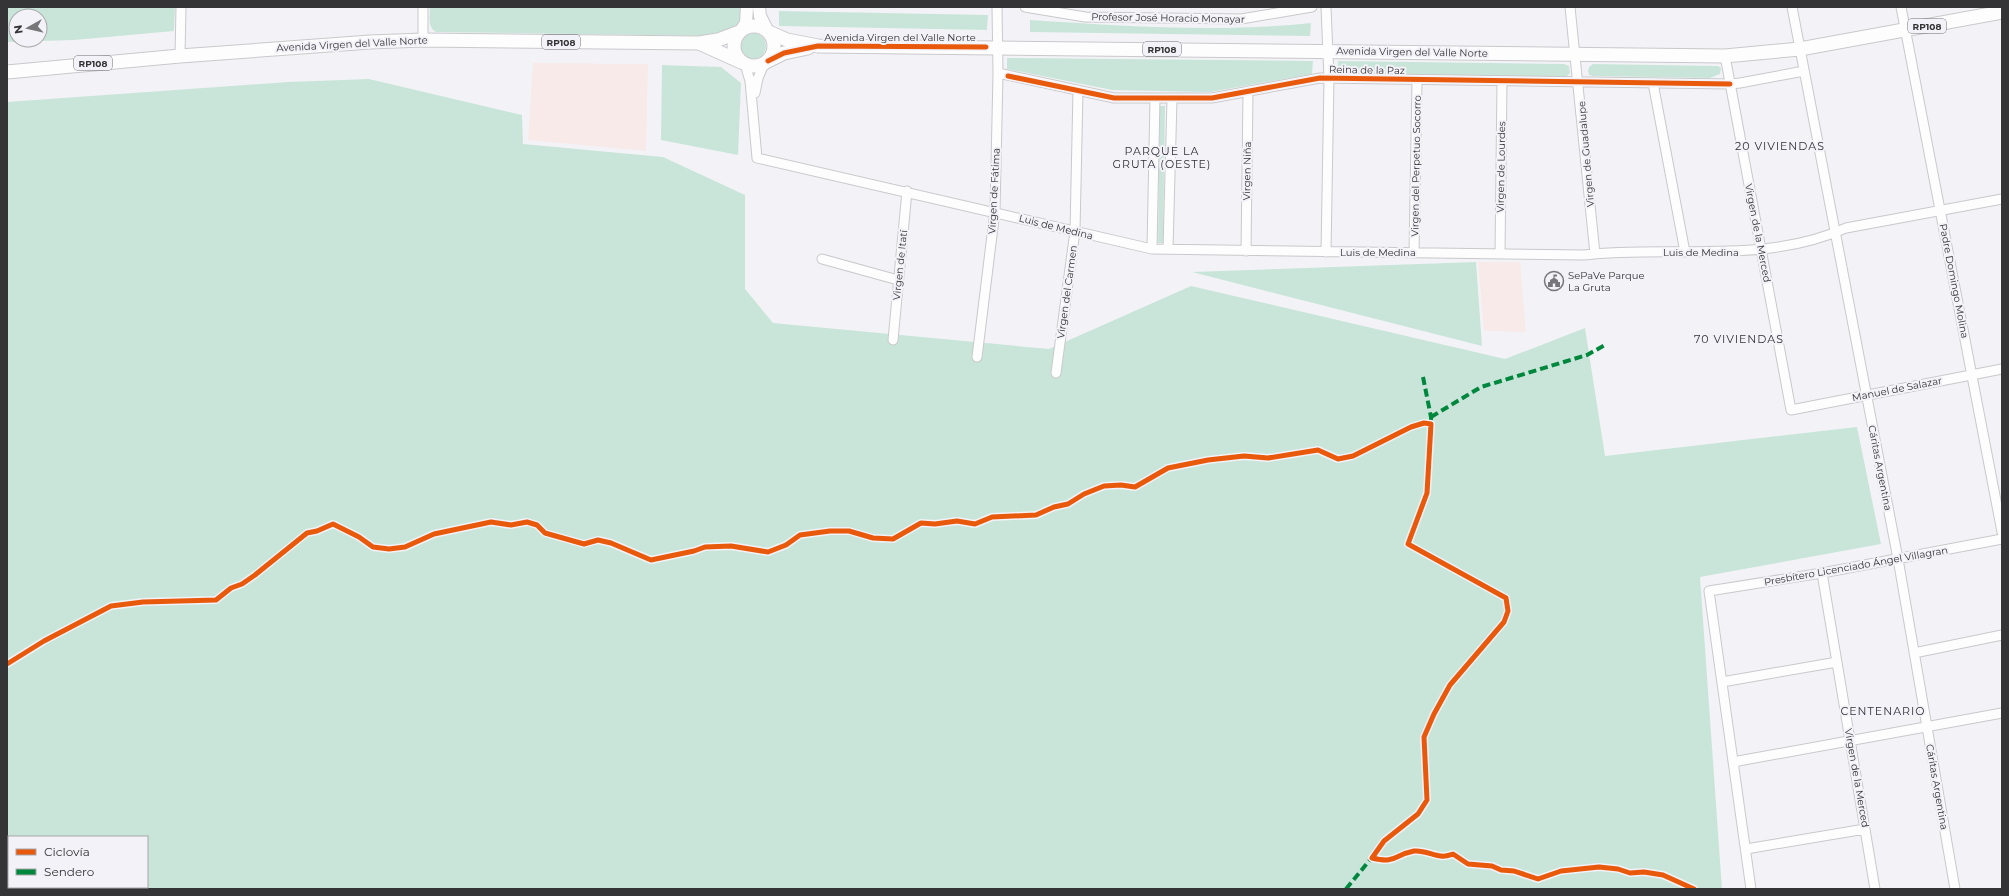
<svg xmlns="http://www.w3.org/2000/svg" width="2009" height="896" font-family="Montserrat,sans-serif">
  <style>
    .industrial { fill: #f8eae8 }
    .green { fill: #c9e5d9; fill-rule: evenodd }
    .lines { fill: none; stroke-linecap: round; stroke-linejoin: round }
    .minor-casing { stroke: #c9c9cc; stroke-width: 11 }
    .secondary-casing { stroke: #c9c9cc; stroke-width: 14 }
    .primary-casing { stroke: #c9c9cc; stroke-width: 15 }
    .minor { stroke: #fdfdfe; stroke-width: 9 }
    .secondary { stroke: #fdfdfe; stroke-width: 12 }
    .primary { stroke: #fdfdfe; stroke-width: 13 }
    .quiet { stroke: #00873e; stroke-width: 4; stroke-dasharray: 8 4; stroke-linecap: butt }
    .cycleway-casing { stroke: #f2f2f8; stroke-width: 8 }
    .cycleway { stroke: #e8590c; stroke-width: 5 }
    .labels { text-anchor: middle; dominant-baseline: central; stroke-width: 4; stroke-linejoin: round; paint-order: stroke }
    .shield { fill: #f2f2f8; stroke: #6d6d70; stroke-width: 1 }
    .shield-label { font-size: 9px; font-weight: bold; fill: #343436 }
    .street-label { font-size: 10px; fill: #343436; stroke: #f2f2f8 }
    .poi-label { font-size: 10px; fill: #343436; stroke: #f2f2f8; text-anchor: start }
    .neighbourhood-label { font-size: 11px; letter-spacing: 1px; fill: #323236; stroke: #f2f2f8 }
  </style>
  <rect width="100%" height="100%" fill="#f3f3f7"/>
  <path class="industrial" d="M 533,63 L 648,64 L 646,151 L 528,140 Z
    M 1478,262 L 1520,262 L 1526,332 L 1484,331 Z"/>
  <path class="green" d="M 7,7 L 175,7 L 174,31 L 74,40 L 7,42 ZM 16,16 L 40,16 L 40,40 L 16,40 Z
    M 430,7 L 742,7 C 742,27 730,32 712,36 L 436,32 C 427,27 430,16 430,7 Z
    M 779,11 L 988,15 L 987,30 L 779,26 Z
    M 1030,20 C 1124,26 1218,33 1311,23 L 1310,36 L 1030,32 Z
    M740 46a13 13 0 1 1 26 0a13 13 0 1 1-26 0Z
    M 1007,58 L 1313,61 L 1312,74 L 1210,92 L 1112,90 L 1007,69 Z
    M 1338,61 L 1564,64 L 1569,66 L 1570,73 L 1566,77 L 1337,74 Z
    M 1593,64 L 1718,66 L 1721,68 L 1720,74 L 1710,78 L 1593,76 L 1589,75 L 1588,71 L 1589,67 Z
    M 662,65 L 721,67 L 741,83 L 738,155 L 661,140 Z
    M 369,79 L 522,115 L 523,144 L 663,157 L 745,195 L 745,289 L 773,323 L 1049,349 L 1191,286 L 1505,359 L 1585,328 L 1605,456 L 1857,427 L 1881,544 L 1700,577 L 1722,889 L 7,889 L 7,102 L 288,82 ZM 9,837 L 147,837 L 147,887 L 9,887 Z
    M 1160,106 L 1165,106 L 1163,243 L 1158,243 Z
    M 1476,262 L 1482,346 L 1192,272 Z"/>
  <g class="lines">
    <defs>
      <path id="minor" d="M 1025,7 L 1085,17 L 1241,19 L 1312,7
        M 1570,7 L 1595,254
        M 1792,7 L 1898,559 L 1955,889
        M 1901,7 L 2002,532
        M 423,40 L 423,7
        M 180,56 L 181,7
        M 1725,56 L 1791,410 L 2002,369
        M 745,64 L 750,81 L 757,158 L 1152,249 L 1584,255 C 1671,245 1763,265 1846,228 L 2002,199
        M 998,73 L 1114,98 L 1212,98 L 1320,78 L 1730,84 L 1740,83 L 1804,71
        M 1653,83 L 1685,252
        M 755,93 L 758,78 L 764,64
        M 1152,249 L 1155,98
        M 1168,249 L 1172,99
        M 1246,251 L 1248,91
        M 1326,252 L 1329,78 L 1326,7
        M 1414,253 L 1417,80
        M 1500,254 L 1502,81
        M 822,259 L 898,280
        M 893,340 L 907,191
        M 977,357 L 995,211 L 998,73 L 997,7
        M 1056,373 L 1075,231 L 1078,90
        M 1822,573 L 1875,889
        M 1914,653 L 2002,635
        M 1722,682 L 1837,662
        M 1733,762 L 2002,713
        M 1746,849 L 1865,829
        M 1751,889 L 1709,591 L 1822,573 L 2002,539"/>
      <path id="secondary" d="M 759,7 L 760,16 L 767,30
        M 742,29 L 746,23 L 747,7"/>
      <path id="primary" d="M734 46a20 20 0 1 1 40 0a20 20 0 1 1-40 0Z
        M 769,32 L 787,40 L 818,46 L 1725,56 L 1800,49 L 2002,12
        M 699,43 L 741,62
        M 768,61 L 784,53 L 808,48
        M 7,72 L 180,56 L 370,42 L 423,40 L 699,43 L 718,40 L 739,32"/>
    </defs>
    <use href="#minor" class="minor-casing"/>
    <use href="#secondary" class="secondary-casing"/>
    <use href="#primary" class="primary-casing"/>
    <use href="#minor" class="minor"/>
    <use href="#secondary" class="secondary"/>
    <use href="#primary" class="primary"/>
    <path class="quiet" d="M 1423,377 L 1431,417 L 1431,426
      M 1431,417 L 1481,387 L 1587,355 L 1605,345
      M 1346,889 L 1374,855"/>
    <defs>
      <path id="cycleway" d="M 768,61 L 784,53 L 818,46 L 986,47
        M 1008,76 L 1114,98 L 1212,98 L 1320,78 L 1730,84
        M 7,664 L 44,641 L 111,606 L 143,602 L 216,600 L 231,588 L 242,584 L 255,575 L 307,533 L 317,531 L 333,524 L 359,537 L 373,547 L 389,549 L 405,547 L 434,534 L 491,522 L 511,525 L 527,522 L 537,525 L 545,533 L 584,544 L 598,540 L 611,543 L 651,560 L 694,551 L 705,547 L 731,546 L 768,552 L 786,545 L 800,535 L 830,531 L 849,531 L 873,538 L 893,539 L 921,523 L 935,524 L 957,521 L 975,524 L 992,517 L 1036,515 L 1054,507 L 1068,504 L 1084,494 L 1104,486 L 1121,485 L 1135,487 L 1168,468 L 1208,460 L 1244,456 L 1268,458 L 1318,450 L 1338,459 L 1353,456 L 1411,427 L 1424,423 L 1431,424 L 1427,493 L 1408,544 L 1506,598 L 1508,611 L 1504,622 L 1450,685 L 1434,714 L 1424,737 L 1427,800 L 1418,814 L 1384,841 L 1372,858 C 1397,864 1393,855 1414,851 C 1424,850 1432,855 1441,856 C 1445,857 1450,855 1453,854 L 1468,864 L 1492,866 L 1501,870 L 1514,871 L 1538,879 L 1561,871 L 1599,867 L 1618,869 L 1630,873 L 1644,872 L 1663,875 L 1694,889"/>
    </defs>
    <use href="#cycleway" class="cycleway-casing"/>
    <use href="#cycleway" class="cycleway"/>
  </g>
  <defs>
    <symbol id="civic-ring" viewBox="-11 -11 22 22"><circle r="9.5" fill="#f2f2f8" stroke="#77777a" stroke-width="1.5"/><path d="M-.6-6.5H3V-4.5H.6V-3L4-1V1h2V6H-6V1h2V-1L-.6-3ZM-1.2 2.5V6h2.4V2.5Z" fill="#77777a"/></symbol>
  </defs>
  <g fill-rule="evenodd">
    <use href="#civic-ring" x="1543" y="270" width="22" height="22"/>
  </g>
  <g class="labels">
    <g class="shield">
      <rect x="1908" y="19" width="38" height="14" rx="3"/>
      <rect x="542" y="35" width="38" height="14" rx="3"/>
      <rect x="1143" y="42" width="38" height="14" rx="3"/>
      <rect x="74" y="56" width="38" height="14" rx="3"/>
    </g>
    <g class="shield-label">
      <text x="1927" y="26">RP108</text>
      <text x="561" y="42">RP108</text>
      <text x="1162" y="49">RP108</text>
      <text x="93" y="63">RP108</text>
    </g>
    <g class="street-label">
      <text transform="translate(1168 18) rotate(1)">Profesor José Horacio Monayar</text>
      <text x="900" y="37">Avenida Virgen del Valle Norte</text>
      <text transform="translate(352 44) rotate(-3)">Avenida Virgen del Valle Norte</text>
      <text transform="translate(1412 52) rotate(1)">Avenida Virgen del Valle Norte</text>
      <text transform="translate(1367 70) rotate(1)">Reina de la Paz</text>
      <text transform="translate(1586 154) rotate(-95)">Virgen de Guadalupe</text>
      <text transform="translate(1416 166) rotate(-89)">Virgen del Perpetuo Socorro</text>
      <text transform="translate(1501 167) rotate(-89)">Virgen de Lourdes</text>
      <text transform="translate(1247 171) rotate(-89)">Virgen Niña</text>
      <text transform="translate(994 191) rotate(-87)">Virgen de Fátima</text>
      <text transform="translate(1056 227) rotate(14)">Luis de Medina</text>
      <text transform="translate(1758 233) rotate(79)">Virgen de la Merced</text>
      <text x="1378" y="252">Luis de Medina</text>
      <text x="1701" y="252">Luis de Medina</text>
      <text transform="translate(900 265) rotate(-84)">Virgen de Itatí</text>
      <text transform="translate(1954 281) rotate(79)">Padre Domingo Molina</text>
      <text transform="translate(1067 292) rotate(-82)">Virgen del Carmen</text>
      <text transform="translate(1897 389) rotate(-11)">Manuel de Salazar</text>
      <text transform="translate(1880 468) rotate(79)">Cáritas Argentina</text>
      <text transform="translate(1856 566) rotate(-10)">Presbítero Licenciado Ángel Villagran</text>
      <text transform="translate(1857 778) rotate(80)">Virgen de la Merced</text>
      <text transform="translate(1937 787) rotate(80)">Cáritas Argentina</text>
    </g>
    <g class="poi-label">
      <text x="1568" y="275">SePaVe Parque<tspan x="1568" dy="12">La Gruta</tspan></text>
    </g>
    <g class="neighbourhood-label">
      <text x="1780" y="146">20 VIVIENDAS</text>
      <text x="1162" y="151">PARQUE LA<tspan x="1162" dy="13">GRUTA (OESTE)</tspan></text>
      <text x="1739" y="339">70 VIVIENDAS</text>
      <text x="1883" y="711">CENTENARIO</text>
    </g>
  </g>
  <rect width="2009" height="896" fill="none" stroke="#343436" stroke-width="16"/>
  <rect x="8" y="836" width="140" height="52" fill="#f2f2f8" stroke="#a6a6aa"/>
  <rect x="16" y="849" width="20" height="6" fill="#e8590c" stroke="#a6a6aa"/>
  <text x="44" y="856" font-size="12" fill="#343436">Ciclovía</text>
  <rect x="16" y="869" width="20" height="6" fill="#00873e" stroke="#a6a6aa"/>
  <text x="44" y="876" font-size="12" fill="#343436">Sendero</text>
  <g transform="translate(28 28) rotate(262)"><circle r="19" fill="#f2f2f8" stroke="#a6a6aa"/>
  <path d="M0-3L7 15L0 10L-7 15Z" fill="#77777a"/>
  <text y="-6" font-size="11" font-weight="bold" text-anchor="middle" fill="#343436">N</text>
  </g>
</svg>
